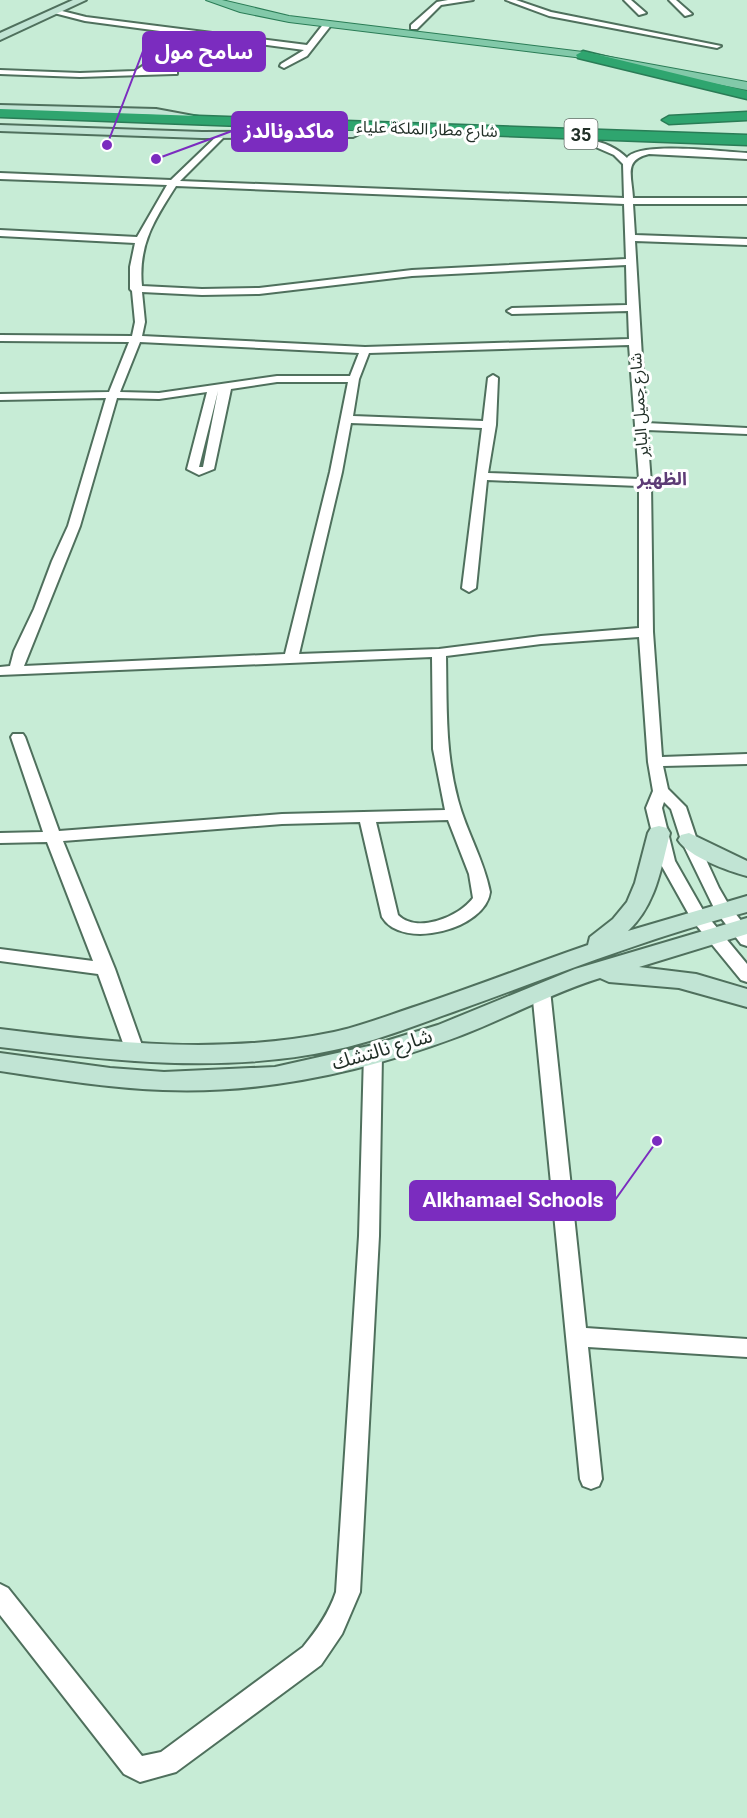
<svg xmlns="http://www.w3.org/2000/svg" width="747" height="1818" font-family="Roboto,'Noto Sans Arabic',sans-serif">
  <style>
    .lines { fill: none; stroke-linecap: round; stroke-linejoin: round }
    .street-casing { stroke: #4f705d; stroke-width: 4 }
    .secondary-casing { stroke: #4f705d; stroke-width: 4 }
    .primary-casing { stroke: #2a7c56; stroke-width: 2 }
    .highway-casing { stroke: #2a7c56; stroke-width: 3 }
    .street { fill: #fff; fill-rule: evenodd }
    .secondary { fill: #c1e4d4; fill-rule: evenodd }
    .primary { fill: #82c9a9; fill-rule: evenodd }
    .highway { fill: #2fa56f; fill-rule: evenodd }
    .labels { text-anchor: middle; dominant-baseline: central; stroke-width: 6; stroke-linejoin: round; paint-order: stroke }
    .far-street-label { font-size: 16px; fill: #223028; stroke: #fff }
    .shield { fill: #fff; stroke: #646e68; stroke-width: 1.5 }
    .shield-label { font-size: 18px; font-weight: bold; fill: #223028 }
    .far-neighbourhood-label { font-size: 18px; font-weight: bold; fill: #5d3c76; stroke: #fff }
    .street-label { font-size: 20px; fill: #223028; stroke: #fff }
    .leader { fill: none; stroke: #7b2cbf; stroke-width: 2 }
    .callout-dot { fill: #7b2cbf; stroke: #fff; stroke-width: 2 }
    .callout { fill: #7b2cbf; stroke: #7b2cbf; stroke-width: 2 }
    .callout-label { font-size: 21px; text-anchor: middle; font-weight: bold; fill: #fff }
  </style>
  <rect width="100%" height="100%" fill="#c7ecd6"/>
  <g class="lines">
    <defs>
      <path id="street" d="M 448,0 L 473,0 L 441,5 L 417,29 L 411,29 L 411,25 L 437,2 Z
        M 506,0 L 516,0 L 551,12 L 721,46 L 717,48 L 549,16 Z
        M 624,0 L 631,0 L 646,13 L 639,15 Z
        M 669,0 L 676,0 L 692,14 L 685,16 Z
        M 54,9 L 86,17 L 307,45 L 325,22 L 332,24 L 307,56 L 284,68 L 280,66 L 281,64 L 304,50 L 199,36 L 146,71 L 177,70 L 177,74 L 174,74 L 80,77 L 0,74 L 0,70 L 80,73 L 135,71 L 190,35 L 85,21 L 54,13 Z
        M 220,133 L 223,134 L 223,138 L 180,181 L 624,198 L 623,164 L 614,155 L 591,145 L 591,141 C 603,141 618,149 627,158 C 639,141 724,152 747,153 L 747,159 L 649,154 C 623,160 632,176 633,198 L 747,198 L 747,204 L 633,204 L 635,235 L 747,239 L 747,245 L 635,241 L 646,423 L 747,428 L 747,434 L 647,430 L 651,483 L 653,632 L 662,757 L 747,754 L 747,764 L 663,766 L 668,789 L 686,807 L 697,840 L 719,888 L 730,907 L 747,928 L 747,946 L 741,944 L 715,910 L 681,840 L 671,809 L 664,802 L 662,808 L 675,861 L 704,912 L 747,964 L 747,982 L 741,980 L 692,920 L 659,861 L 646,808 L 653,791 L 648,762 L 639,637 L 541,644 L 446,656 C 447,705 445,752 458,800 C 466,831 484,860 490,892 C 486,929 402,951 382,917 L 360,822 L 282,824 L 63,841 L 115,969 L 145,1054 L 142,1059 L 136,1061 L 130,1059 L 127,1054 L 98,974 L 0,961 L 0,949 L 93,961 L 47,842 L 0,843 L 0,833 L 43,832 L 11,737 L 13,734 L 23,734 L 25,737 L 59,831 L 282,814 L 445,810 L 433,749 L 432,657 L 0,675 L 0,667 L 10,666 L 14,651 L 34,609 L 52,561 L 68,526 L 106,398 L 0,400 L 0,394 L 109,392 L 129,342 L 0,341 L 0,335 L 132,336 L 135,322 L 132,291 L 130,289 L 130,267 L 135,243 L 0,236 L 0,230 L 137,237 L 167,185 L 0,179 L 0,173 L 171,180 ZM 176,186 L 624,204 L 626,259 L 412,270 L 259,288 L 202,289 L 142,286 C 138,245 154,220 176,186 ZM 626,265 L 627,305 L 512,308 L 507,311 L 512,314 L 628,311 L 629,339 L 365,347 L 142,336 L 145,322 L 142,292 L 202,295 L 259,294 L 412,276 ZM 140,342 L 359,353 L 350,376 L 277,376 L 159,393 L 120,392 ZM 629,345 L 639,479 L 488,473 L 496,425 L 498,378 L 493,375 L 488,378 L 483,421 L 353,416 L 359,379 L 369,353 ZM 277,382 L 348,382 L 330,472 L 285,654 L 24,666 L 80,526 L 117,398 L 159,399 L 207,392 L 187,469 L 199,475 L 214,469 L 231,389 ZM 218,391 L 203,467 L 199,467 ZM 351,423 L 482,428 L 462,588 L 469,592 L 476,588 L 487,480 L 639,486 L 639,628 L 541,636 L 439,649 L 299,654 L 342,472 ZM 448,820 L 469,874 L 473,898 C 459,917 417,934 398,915 L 376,822 Z
        M 541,984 L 547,986 L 550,990 L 586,1328 L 747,1339 L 747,1357 L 588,1347 L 602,1479 L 599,1486 L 591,1489 L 583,1486 L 580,1479 L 532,990 L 535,986 Z
        M 373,1047 L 379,1049 L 382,1054 L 379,1236 L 360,1592 L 342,1634 L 321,1665 L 176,1772 L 140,1782 L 124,1774 L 0,1615 L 0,1584 L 8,1588 L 142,1756 L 161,1752 L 303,1647 C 317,1630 329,1613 336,1592 L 359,1236 L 364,1054 L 367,1049 Z"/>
      <path id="secondary" d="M 73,0 L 86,0 L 0,40 L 0,33 Z
        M 0,105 L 156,109 L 199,117 L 205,120 L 199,123 L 156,115 L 0,111 Z
        M 0,125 L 202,132 L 353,131 L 359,134 L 353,137 L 202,138 L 0,131 Z
        M 659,826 L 667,828 L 670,833 C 661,868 656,905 628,931 L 747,896 L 747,912 C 650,937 558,974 464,1008 C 421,1023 378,1041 334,1050 C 224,1074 111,1061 0,1047 L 0,1029 C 111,1043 224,1055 334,1032 C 362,1026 389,1015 417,1006 C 474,987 530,965 588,945 L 590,937 L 613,919 L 627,902 L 635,883 L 648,833 L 651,828 Z
        M 689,833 L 747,861 L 747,876 C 728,871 689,857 678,840 L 681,835 Z
        M 747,918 L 747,934 L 639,967 L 696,974 L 747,989 L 747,1007 L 679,988 L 609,982 L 600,978 C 551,993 505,1019 457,1037 C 364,1072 262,1094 163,1090 C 108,1088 54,1079 0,1071 L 0,1053 L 110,1068 L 164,1072 L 275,1067 L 373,1045 L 438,1025 L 575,969 Z"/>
      <path id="primary" d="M 206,0 L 222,0 L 289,16 L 583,52 L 747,82 L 747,90 L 583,58 L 289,22 L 240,12 Z"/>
      <path id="highway" d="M 583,51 L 747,91 L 747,99 L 578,58 L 576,55 Z
        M 0,109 L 747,135 L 747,145 L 0,117 Z
        M 747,112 L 747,120 L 669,124 L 662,120 L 669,116 Z"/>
    </defs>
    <use href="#street" class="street-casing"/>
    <use href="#secondary" class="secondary-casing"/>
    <use href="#primary" class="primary-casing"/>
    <use href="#highway" class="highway-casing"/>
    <use href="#street" class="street"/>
    <use href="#secondary" class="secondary"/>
    <use href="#primary" class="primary"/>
    <use href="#highway" class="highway"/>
  </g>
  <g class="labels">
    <g class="far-street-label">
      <text transform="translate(427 129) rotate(2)">شارع مطار الملكة علياء</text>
      <text transform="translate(639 405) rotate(-94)">شارع جميل الباير</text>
    </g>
    <rect class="shield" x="564.5" y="119" width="33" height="30" rx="4.5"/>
    <g class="shield-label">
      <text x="581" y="134">35</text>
    </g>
    <g class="far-neighbourhood-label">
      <text x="662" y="478">الظهير</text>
    </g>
    <g class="street-label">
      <text transform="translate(382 1049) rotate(-16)">شارع نالتشك</text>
    </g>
  </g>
  <path class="leader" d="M107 145L143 51M156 159L232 131M657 1141L615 1200"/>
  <g class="callout-dot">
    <circle cx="107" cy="145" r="6"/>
    <circle cx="156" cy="159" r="6"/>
    <circle cx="657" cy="1141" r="6"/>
  </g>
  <g class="callout">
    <rect x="143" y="32" width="122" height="39" rx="6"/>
    <rect x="232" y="112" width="115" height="39" rx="6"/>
    <rect x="410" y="1181" width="205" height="39" rx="6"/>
  </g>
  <g class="callout-label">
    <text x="204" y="59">سامح مول</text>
    <text x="289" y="138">ماكدونالدز</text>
    <text x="513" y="1207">Alkhamael Schools</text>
  </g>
</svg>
